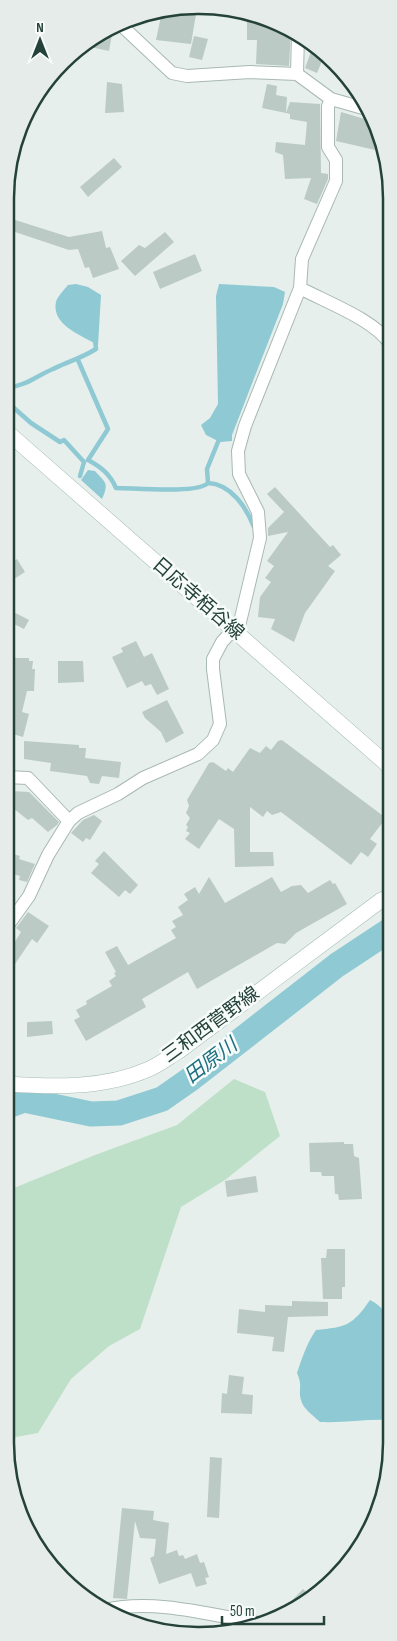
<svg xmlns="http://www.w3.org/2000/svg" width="397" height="1641" font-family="'Sofia Sans Condensed','Noto Sans JP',sans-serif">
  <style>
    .green { fill: #bfe0c8 }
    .water { fill: #8ec9d4 }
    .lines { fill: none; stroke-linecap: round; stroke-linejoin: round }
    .stream { stroke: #8ec9d4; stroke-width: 4.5 }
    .river { stroke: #8ec9d4; stroke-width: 25 }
    .building { fill: #bbcac4 }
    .street-casing { stroke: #a8b8b2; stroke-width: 14 }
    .secondary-casing { stroke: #a4bbb3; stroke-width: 16 }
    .street { stroke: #fff; stroke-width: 12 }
    .secondary { stroke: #fff; stroke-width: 15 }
    .labels { text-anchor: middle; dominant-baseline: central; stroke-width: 5; stroke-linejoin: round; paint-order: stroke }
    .street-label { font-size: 19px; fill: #24423a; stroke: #f7fbf9 }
    .water-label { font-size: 20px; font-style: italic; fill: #1c6f80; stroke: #f7fbf9 }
    .rim { fill: none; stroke: #24423a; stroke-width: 2.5 }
  </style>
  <rect width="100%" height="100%" fill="#e6efeb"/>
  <path class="green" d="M 234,1079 L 265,1092 L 280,1136 L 225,1180 L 181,1207 L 140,1329 L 109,1346 L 71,1379 L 38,1433 L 5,1439 L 5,1196 L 9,1190 L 95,1155 L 177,1125 Z"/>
  <path class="water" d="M 76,284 L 88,287 L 101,295 L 98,345 C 82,336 51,325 56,302 C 57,297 64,290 68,285 Z
    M 219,284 L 274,287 L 285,292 L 283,304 L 232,435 L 232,441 L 220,442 L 206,435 L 201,425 L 210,418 L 218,404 L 216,296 Z
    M 88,470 L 95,471 C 106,483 109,483 102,499 L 81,480 Z
    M 370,1300 C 383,1307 387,1313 390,1327 L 390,1420 C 366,1419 344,1423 320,1422 C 314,1416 303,1409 301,1400 C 298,1390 303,1386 297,1373 C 302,1358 307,1343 316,1330 C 346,1327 352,1326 370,1300 Z"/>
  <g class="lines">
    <path class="stream" d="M 78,360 L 108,429 L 88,460 C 101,467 110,474 116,488 C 134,488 197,494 208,483 C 231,484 246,507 254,527
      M 6,388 C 26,386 36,376 53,369 C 69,361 80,359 96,349 L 95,340
      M 6,401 L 31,423 L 60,442 L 64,440 L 84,462 L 80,476
      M 208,483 L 207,469 L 220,437"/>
    <path class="river" d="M 5,1107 L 24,1100 L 91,1114 L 119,1113 L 162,1099 L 192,1078 L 337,965 L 390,930"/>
  </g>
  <path class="building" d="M 197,8 L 191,44 L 156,40 L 162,11 Z
    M 247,14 L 284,25 L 291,30 L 289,66 L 256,64 L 257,40 L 247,40 Z
    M 113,29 L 109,51 L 81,45 Z
    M 194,36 L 208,39 L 202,60 L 189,57 Z
    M 313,46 L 325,54 L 317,73 L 305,68 Z
    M 107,82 L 122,84 L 124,112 L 105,113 Z
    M 267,84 L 277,86 L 276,95 L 287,97 L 286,113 L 262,108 Z
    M 290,102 L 320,104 L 321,173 L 328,174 L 328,179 L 317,204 L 304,199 L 311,178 L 285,179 L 283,155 L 275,152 L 276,142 L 305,145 L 307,122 L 290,119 L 290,114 L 286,113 Z
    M 341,112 L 375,122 L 384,152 L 336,141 Z
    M 114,158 L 122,167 L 88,197 L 80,187 Z
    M 12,219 L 69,237 L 102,231 L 106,248 L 110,247 L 119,269 L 93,278 L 89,267 L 85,268 L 78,249 L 69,250 L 9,230 Z
    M 165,232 L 174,242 L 135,276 L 121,261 L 139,245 L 145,248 Z
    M 195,254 L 202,271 L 160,289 L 153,272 Z
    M 275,487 L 330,547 L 333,545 L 341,555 L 328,566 L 335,571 L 305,613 L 294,642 L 271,629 L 275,619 L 258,617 L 260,597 L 271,582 L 265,578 L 274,566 L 267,561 L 288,532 L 268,536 L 268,528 L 284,512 L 267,494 Z
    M 17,559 L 25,572 L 6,584 L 6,565 Z
    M 6,608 L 29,620 L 24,629 L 6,620 Z
    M 136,641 L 144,657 L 152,653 L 169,689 L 157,695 L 151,684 L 145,686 L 142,681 L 127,688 L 112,657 L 123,652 L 121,648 Z
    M 10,658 L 29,658 L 29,661 L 33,661 L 32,669 L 35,669 L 34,691 L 27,691 L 22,712 L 29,714 L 23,737 L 6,732 Z
    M 58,661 L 83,661 L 84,682 L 58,683 Z
    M 167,700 L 184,733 L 166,743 L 161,732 L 145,718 L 142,712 Z
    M 282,740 L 386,818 L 370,839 L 377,844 L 368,857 L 361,852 L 351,865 L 281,812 L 272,815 L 267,811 L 263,817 L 250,807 L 250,852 L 273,852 L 274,866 L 235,867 L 234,829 L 219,819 L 199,849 L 185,839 L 190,833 L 186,831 L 188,827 L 186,825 L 190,818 L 186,813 L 189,806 L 187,800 L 209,763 L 213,762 L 226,771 L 228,768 L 233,772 L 250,748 L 260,753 L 266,746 L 271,750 L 278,741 Z
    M 24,741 L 79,745 L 79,748 L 86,748 L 85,758 L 121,762 L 119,778 L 102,776 L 99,784 L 90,783 L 87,776 L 50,771 L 51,763 L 24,759 Z
    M 11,791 L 29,792 L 59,822 L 57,825 L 48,832 L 32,818 L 28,820 L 14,809 L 6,820 L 6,797 Z
    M 94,815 L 102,821 L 90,840 L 86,838 L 83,842 L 71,833 L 83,820 Z
    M 104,851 L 138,885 L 130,894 L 125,890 L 119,897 L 91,873 L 99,864 L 95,861 Z
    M 6,852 L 20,856 L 19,859 L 35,864 L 27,882 L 19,880 L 20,876 L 6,872 Z
    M 209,877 L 225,903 L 272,877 L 281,892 L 292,886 L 301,885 L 308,893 L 330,880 L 333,884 L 335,883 L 347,904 L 296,933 L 285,944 L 277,943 L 197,989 L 188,972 L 142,999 L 146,1007 L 86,1041 L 74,1020 L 80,1017 L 76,1010 L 87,1004 L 86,1001 L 112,986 L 109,981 L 116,976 L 114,973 L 116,972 L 105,952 L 117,946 L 128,965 L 176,938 L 171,930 L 176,927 L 172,921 L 183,915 L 178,907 L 188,900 L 184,894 L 195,887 L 199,894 Z
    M 28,912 L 49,926 L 37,943 L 32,939 L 15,964 L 6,956 L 21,932 L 16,928 Z
    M 52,1021 L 53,1034 L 27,1037 L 27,1023 L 28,1022 Z
    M 344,1142 L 344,1144 L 353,1144 L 354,1156 L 359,1158 L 362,1199 L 339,1200 L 338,1194 L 335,1194 L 334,1176 L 322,1176 L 321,1172 L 310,1172 L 309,1143 Z
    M 256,1176 L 258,1192 L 227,1197 L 225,1181 Z
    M 327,1249 L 345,1249 L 345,1287 L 342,1287 L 342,1299 L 323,1299 L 321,1258 L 326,1258 Z
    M 292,1301 L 328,1302 L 328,1316 L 288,1317 L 284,1352 L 272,1351 L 274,1337 L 237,1333 L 239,1309 L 265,1312 L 265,1305 L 292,1306 Z
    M 229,1375 L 244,1377 L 242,1394 L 253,1395 L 252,1414 L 221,1413 L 222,1393 L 227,1394 Z
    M 210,1457 L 222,1458 L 219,1518 L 207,1517 Z
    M 122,1508 L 154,1511 L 153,1520 L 169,1523 L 166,1554 L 177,1550 L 179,1556 L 183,1555 L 185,1559 L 197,1554 L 200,1563 L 204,1562 L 209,1577 L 205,1578 L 207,1584 L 196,1587 L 191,1573 L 159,1584 L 150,1558 L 154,1556 L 156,1539 L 140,1538 L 135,1521 L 127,1599 L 113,1598 Z
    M 303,1589 L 313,1598 L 282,1615 L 280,1613 Z"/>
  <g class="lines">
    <defs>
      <path id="street" d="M 121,25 L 172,73 L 187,76 L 250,72 L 297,74 L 331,99 L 370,110
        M 297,74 L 298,35
        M 300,288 C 326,302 375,320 390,344
        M 69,821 L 78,813 L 118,794 L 143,778 L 198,754 L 213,740 L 220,724 L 213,669 L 213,659 L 222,642 L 240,622 L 260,538 L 258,512 L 239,474 L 238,451 L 245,426 L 300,288 L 302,259 L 336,181 L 336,160 L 328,147 L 328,106 L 331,99
        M 6,928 L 29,896 L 48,855 L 69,821 L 28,778 L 6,777
        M 105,1610 C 156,1598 214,1616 264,1624"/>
      <path id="secondary" d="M 6,431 L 390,767
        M 5,1084 C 53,1087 104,1089 149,1069 C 160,1064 169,1057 179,1051 L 380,901 L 390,896"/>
    </defs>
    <use href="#street" class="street-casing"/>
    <use href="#secondary" class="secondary-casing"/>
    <use href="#street" class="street"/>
    <use href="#secondary" class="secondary"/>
  </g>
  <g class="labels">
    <g class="street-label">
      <text transform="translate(198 599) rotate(41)">日応寺栢谷線</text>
      <text transform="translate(211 1025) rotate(-36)">三和西菅野線</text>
    </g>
    <g class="water-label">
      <text transform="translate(211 1061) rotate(-37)">田原川</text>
    </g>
  </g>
  <path d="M0 0H397V1641H0ZM198 14H199A184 184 0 0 1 383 198V1443A184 184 0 0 1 199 1627H198A184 184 0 0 1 14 1443V198A184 184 0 0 1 198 14Z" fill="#e6ecea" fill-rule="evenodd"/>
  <path class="rim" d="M198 14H199A184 184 0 0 1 383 198V1443A184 184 0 0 1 199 1627H198A184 184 0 0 1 14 1443V198A184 184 0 0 1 198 14Z"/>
  <g transform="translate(40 40)" stroke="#f7fbf9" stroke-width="4" paint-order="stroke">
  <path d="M0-4L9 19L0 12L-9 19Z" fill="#24423a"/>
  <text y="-8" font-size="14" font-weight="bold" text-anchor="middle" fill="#24423a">N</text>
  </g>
  <path d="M222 1616v8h102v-8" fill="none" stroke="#24423a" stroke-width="2.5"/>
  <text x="230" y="1616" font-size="15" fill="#24423a" stroke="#f7fbf9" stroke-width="4" paint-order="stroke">50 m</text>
</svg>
